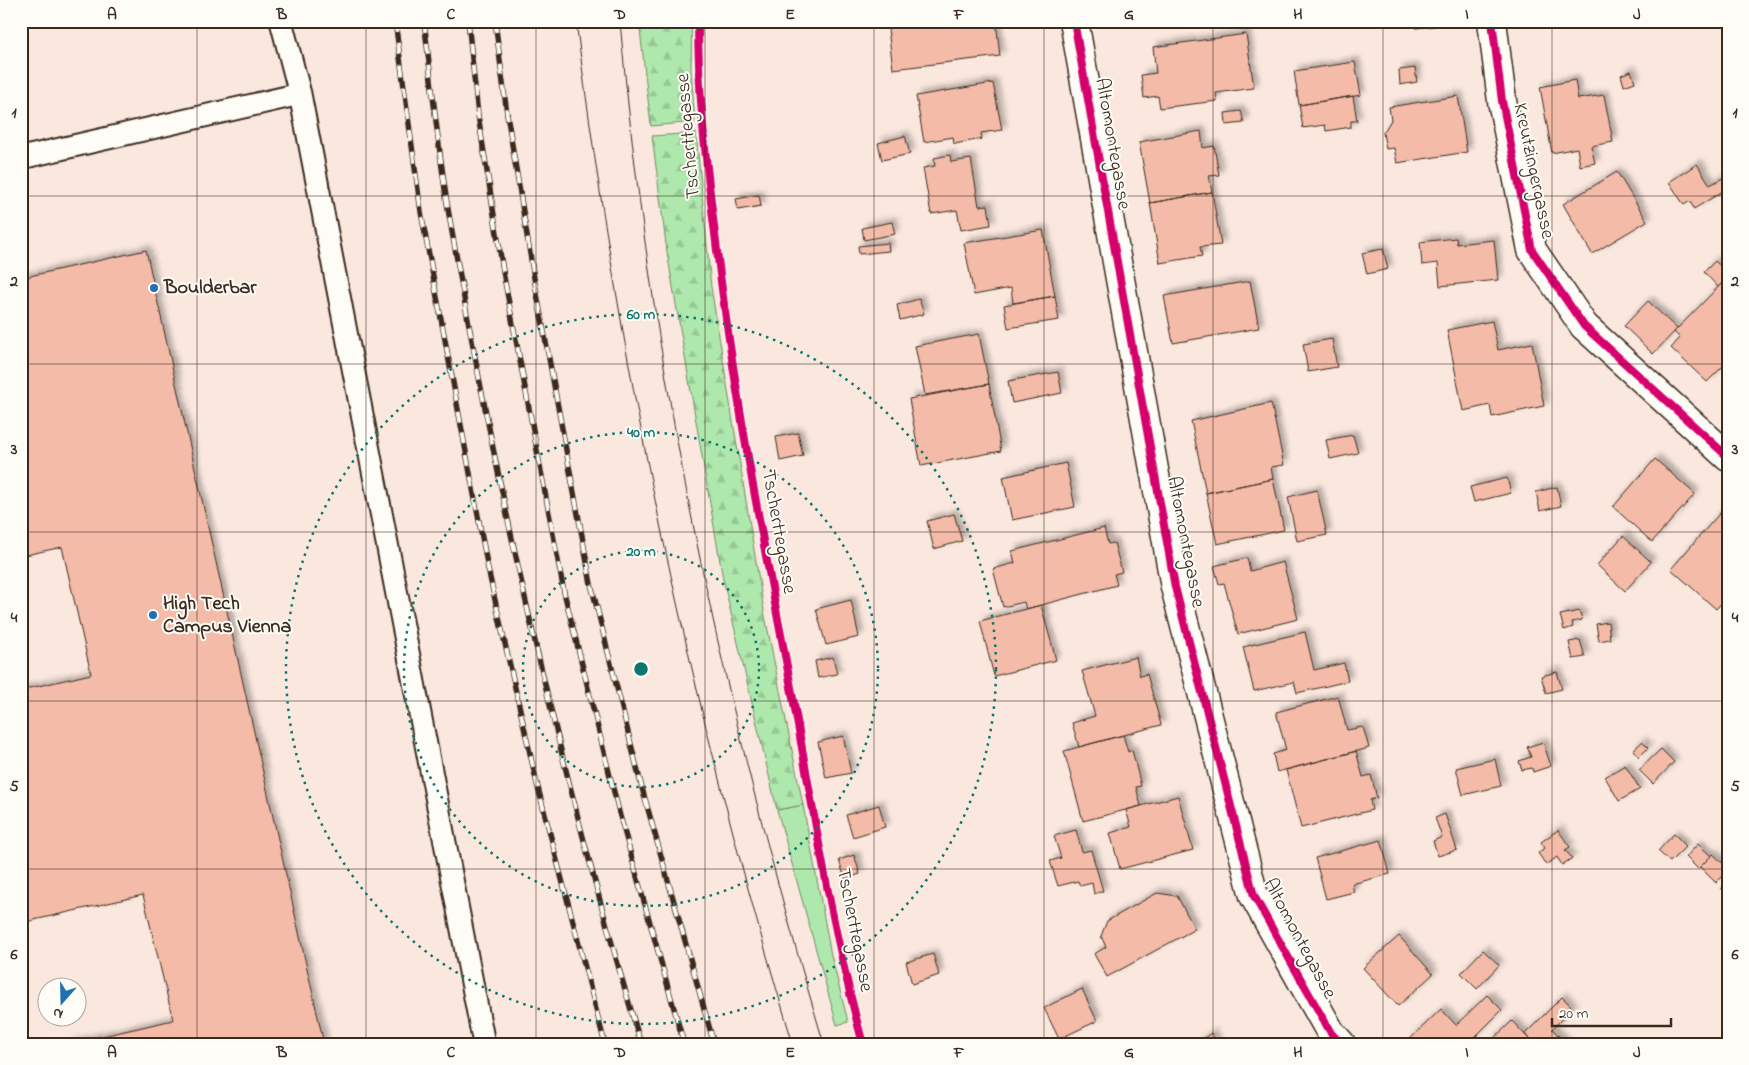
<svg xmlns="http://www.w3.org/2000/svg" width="1749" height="1065" font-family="'Indie Flower',sans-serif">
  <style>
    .grass { fill: #aee8ad; stroke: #748966 }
    .forest { fill: url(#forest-firs); stroke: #748966 }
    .building { fill: #f3bba8; stroke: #3b2a1e; filter: url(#shadow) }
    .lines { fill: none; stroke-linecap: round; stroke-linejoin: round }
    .service-casing { stroke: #3b2a1e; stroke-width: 25 }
    .minor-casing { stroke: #3b2a1e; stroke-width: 31 }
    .service { stroke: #fdfcf7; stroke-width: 21 }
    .minor { stroke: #fdfcf7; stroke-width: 28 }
    .tram { stroke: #3b2a1e; stroke-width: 1 }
    .rail-casing { stroke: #3b2a1e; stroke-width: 5.5 }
    .rail { stroke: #fdfcf7; stroke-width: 4; stroke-dasharray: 11; stroke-linecap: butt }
    .cycleway-casing { stroke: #fdfcf7; stroke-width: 11 }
    .cycleway { stroke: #d6006c; stroke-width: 8 }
    .grid { fill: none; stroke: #3b2a1e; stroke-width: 1; stroke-opacity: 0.55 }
    .ring { fill: none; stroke: #0f766e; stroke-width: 2.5; stroke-dasharray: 2.5 5 }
    .poi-dot { fill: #1f6fb2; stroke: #fdfcf7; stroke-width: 2 }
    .labels { text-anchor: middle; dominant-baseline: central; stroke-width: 4; stroke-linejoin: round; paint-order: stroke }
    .street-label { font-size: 20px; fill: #3b2a1e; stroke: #fdfcf7 }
    .poi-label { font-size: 20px; font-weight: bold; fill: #3b2a1e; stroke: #fdfcf7; text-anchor: start }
    .centre { fill: #0f766e; stroke: #fdfcf7; stroke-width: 2.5 }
    .ring-label { font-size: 15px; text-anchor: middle; font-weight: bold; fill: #0f766e; stroke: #fdfcf7; stroke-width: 4; stroke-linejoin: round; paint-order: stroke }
    .neatline { fill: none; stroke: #3b2a1e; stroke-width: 2 }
    .grid-label { font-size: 16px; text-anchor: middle; font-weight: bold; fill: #3b2a1e }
  </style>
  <defs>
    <pattern id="forest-firs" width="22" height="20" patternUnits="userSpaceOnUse" patternTransform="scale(1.25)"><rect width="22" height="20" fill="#aee8ad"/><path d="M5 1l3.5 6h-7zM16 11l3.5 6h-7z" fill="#97c794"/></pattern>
    <filter id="shadow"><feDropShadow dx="4.5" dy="-4.5" stdDeviation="2.5" flood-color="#0004"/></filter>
  </defs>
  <rect width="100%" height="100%" fill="#fae8df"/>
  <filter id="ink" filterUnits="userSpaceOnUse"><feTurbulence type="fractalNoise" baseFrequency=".02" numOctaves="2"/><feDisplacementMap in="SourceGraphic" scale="10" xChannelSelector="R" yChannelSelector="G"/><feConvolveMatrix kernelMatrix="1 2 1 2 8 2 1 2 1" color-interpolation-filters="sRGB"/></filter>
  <g filter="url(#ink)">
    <path class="grass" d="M 803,805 L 831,955 L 848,1022 L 837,1025 L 777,810 Z"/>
    <path class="forest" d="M 639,21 L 692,21 L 691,69 L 695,122 L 651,126 Z
      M 696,133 L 711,287 L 764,611 L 803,805 L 777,810 L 723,579 L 667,252 L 652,136 Z"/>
    <path class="building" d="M 887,21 L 996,21 L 1000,56 L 893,69 Z
      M 1415,21 L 1444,21 L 1444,25 L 1416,28 Z
      M 1246,34 L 1254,88 L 1216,93 L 1217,101 L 1160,108 L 1158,96 L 1144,98 L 1141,75 L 1156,73 L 1153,47 Z
      M 1355,62 L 1361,95 L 1299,105 L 1294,71 Z
      M 1415,68 L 1417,82 L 1400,85 L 1399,70 Z
      M 1631,71 L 1635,82 L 1624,86 L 1621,75 Z
      M 1575,80 L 1578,99 L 1604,95 L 1613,142 L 1591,146 L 1595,163 L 1580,166 L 1577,148 L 1552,153 L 1540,87 Z
      M 993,83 L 1002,130 L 981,133 L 982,139 L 954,144 L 953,137 L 924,142 L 916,96 Z
      M 1353,96 L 1357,121 L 1351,121 L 1351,127 L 1326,131 L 1325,125 L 1303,128 L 1299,105 Z
      M 1458,96 L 1467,152 L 1397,163 L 1394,148 L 1386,149 L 1383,133 L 1391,120 L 1389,107 Z
      M 1241,111 L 1244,123 L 1226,125 L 1225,113 Z
      M 1201,131 L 1203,148 L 1214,146 L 1219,175 L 1209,176 L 1212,192 L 1150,203 L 1139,142 Z
      M 905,136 L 910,154 L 882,160 L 878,143 Z
      M 950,155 L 951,162 L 971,159 L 979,206 L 988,205 L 991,225 L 961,230 L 957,210 L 931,214 L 923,168 L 935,166 L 934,158 Z
      M 1697,164 L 1710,185 L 1723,178 L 1728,188 L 1694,209 L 1690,201 L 1684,205 L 1669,182 Z
      M 1617,172 L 1647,221 L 1592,254 L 1563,204 Z
      M 1212,192 L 1221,245 L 1200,247 L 1202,256 L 1160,263 L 1150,203 Z
      M 759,195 L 761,206 L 738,210 L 736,199 Z
      M 892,222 L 895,234 L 864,240 L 862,228 Z
      M 1043,230 L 1055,296 L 1013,303 L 1011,288 L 974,295 L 964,243 Z
      M 1456,238 L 1457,244 L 1494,240 L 1498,280 L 1440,286 L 1438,263 L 1422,265 L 1420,242 Z
      M 888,243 L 889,251 L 859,254 L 858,246 Z
      M 1383,249 L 1388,269 L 1367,274 L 1362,253 Z
      M 146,250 L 324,1044 L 68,1044 L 173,1020 L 143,895 L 21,923 L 21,690 L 91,674 L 62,547 L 21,556 L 21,278 Z
      M 1715,261 L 1728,273 L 1728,277 L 1718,287 L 1704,272 Z
      M 1728,277 L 1728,361 L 1707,382 L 1671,348 L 1680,338 L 1674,332 Z
      M 1250,281 L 1259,328 L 1173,343 L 1164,296 Z
      M 1055,296 L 1059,320 L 1008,328 L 1004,305 Z
      M 919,299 L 924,314 L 900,320 L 897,305 Z
      M 1648,301 L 1677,329 L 1653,354 L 1624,326 Z
      M 1492,321 L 1498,350 L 1532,343 L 1544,406 L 1492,417 L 1490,405 L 1463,411 L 1447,330 Z
      M 979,334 L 989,384 L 925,395 L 915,346 Z
      M 1332,339 L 1337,367 L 1308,372 L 1303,344 Z
      M 1058,372 L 1062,393 L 1012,403 L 1008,381 Z
      M 989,384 L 1001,451 L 921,466 L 909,399 Z
      M 1271,403 L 1284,465 L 1271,467 L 1273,479 L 1206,493 L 1191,421 Z
      M 798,433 L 803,456 L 780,461 L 776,437 Z
      M 1353,435 L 1358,453 L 1330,459 L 1326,440 Z
      M 1655,459 L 1695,494 L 1652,542 L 1613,507 Z
      M 1066,463 L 1075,507 L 1012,520 L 1003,477 Z
      M 1507,478 L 1511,493 L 1474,502 L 1470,487 Z
      M 1273,479 L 1284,530 L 1217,544 L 1206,493 Z
      M 1557,487 L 1561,506 L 1540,511 L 1536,492 Z
      M 1317,490 L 1327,535 L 1297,541 L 1288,497 Z
      M 1726,506 L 1728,596 L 1716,609 L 1671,569 Z
      M 954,514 L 962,541 L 934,549 L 927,521 Z
      M 1104,528 L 1108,544 L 1114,543 L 1122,572 L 1114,574 L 1117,585 L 1026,609 L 1024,602 L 1003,607 L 993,569 L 1015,563 L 1012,551 Z
      M 1623,536 L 1651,562 L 1625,591 L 1597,565 Z
      M 1247,558 L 1250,571 L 1283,562 L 1298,619 L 1238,634 L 1224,583 L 1219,584 L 1214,566 Z
      M 851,600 L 859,637 L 826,645 L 816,609 Z
      M 1041,605 L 1056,660 L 994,676 L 980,621 Z
      M 1580,611 L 1582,620 L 1572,622 L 1573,627 L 1564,630 L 1560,615 Z
      M 1608,622 L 1610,639 L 1599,641 L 1596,624 Z
      M 1305,632 L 1314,670 L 1344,663 L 1348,681 L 1297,693 L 1294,682 L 1254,691 L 1243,647 Z
      M 1580,640 L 1585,657 L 1573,659 L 1569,642 Z
      M 833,657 L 837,674 L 818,678 L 815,661 Z
      M 1136,657 L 1140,676 L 1147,674 L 1161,725 L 1079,747 L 1072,723 L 1095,716 L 1082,671 Z
      M 1557,672 L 1562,689 L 1546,693 L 1541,676 Z
      M 1338,696 L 1347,730 L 1363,727 L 1369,748 L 1277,772 L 1273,754 L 1286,750 L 1276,712 Z
      M 1123,735 L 1128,752 L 1132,750 L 1141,786 L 1136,787 L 1141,806 L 1083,821 L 1064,751 Z
      M 843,736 L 851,773 L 826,778 L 818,742 Z
      M 1543,742 L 1551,766 L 1533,772 L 1532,768 L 1522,770 L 1519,761 L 1531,757 L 1527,747 Z
      M 1642,742 L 1648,748 L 1639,757 L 1633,750 Z
      M 1661,749 L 1674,762 L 1653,784 L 1639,770 Z
      M 1356,751 L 1363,777 L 1371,775 L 1377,798 L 1370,800 L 1372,810 L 1301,828 L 1286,770 Z
      M 1495,759 L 1501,786 L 1463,795 L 1456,768 Z
      M 1625,765 L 1640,789 L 1619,801 L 1605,777 Z
      M 1178,796 L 1193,850 L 1120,869 L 1110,833 L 1131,827 L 1126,810 Z
      M 879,805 L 885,827 L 853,837 L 846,815 Z
      M 1445,814 L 1457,850 L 1438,856 L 1433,841 L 1442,837 L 1435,818 Z
      M 1076,830 L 1082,852 L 1091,850 L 1103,891 L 1094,894 L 1092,883 L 1080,886 L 1078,881 L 1058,886 L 1050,861 L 1061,858 L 1054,836 Z
      M 1558,830 L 1570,847 L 1565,850 L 1572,858 L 1562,865 L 1557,857 L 1546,865 L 1538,853 L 1545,848 L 1541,842 Z
      M 1674,834 L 1686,846 L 1670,862 L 1658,851 Z
      M 1381,840 L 1390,874 L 1352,884 L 1354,892 L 1326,899 L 1315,858 Z
      M 1698,844 L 1711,856 L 1698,869 L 1686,857 Z
      M 1713,854 L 1728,868 L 1728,871 L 1716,883 L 1700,867 Z
      M 854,855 L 860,874 L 845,879 L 839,860 Z
      M 1728,881 L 1728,894 L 1721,888 Z
      M 1157,893 L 1177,896 L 1195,929 L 1107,977 L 1094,954 L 1106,947 L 1101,936 L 1107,921 Z
      M 1399,936 L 1433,974 L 1398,1006 L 1363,968 Z
      M 1483,950 L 1499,965 L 1477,989 L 1461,973 Z
      M 933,954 L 939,975 L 912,984 L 906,962 Z
      M 1082,989 L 1097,1021 L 1059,1039 L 1044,1008 Z
      M 1487,995 L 1502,1010 L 1468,1044 L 1413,1044 L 1409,1040 L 1441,1009 L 1456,1025 Z
      M 1562,997 L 1573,1008 L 1552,1029 L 1567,1044 L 1525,1044 L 1529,1039 L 1525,1034 Z
      M 1512,1021 L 1529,1039 L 1525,1044 L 1488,1044 Z
      M 1211,1033 L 1218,1044 L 1196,1044 Z"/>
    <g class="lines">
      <defs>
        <path id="service" d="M 281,21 L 300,94 L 484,1044
          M 21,158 L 300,94"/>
        <path id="minor" d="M 1074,21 L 1175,587 L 1254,896 L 1331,1033 L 1341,1044
          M 1492,21 L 1502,101 L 1532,250 L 1584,326 L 1728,457"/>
      </defs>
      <use href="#service" class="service-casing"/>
      <use href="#minor" class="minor-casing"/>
      <use href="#service" class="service"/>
      <use href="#minor" class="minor"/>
      <path class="tram" d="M 576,21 C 620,368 691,710 793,1044
        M 620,21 C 650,367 724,712 824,1044"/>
      <defs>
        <path id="rail" d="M 395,21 L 421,212 L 488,569 L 537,784 L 605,1044
          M 424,21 C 432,84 438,147 448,209 C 497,491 559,770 641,1044
          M 468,21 L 478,115 L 504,277 L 564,592 L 620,816 L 684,1044
          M 495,21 L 507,114 L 534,278 L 591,584 L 642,788 L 714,1044"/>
      </defs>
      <use href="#rail" class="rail-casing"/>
      <use href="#rail" class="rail"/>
      <defs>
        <path id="cycleway" d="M 698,21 C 698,93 706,163 715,234 C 732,379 759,522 787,666 C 811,792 829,920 863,1044
          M 1074,21 L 1175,587 L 1254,896 L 1331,1033 L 1341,1044
          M 1492,21 L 1502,101 L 1532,250 L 1584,326 L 1728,457"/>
      </defs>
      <use href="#cycleway" class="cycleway-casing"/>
      <use href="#cycleway" class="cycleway"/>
    </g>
  </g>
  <path class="grid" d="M 197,21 L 197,1044M 366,21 L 366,1044M 536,21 L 536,1044M 705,21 L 705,1044M 874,21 L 874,1044M 1044,21 L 1044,1044M 1213,21 L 1213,1044M 1383,21 L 1383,1044M 1552,21 L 1552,1044M 21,196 L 1728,196M 21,364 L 1728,364M 21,532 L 1728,532M 21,701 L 1728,701M 21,869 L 1728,869"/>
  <g class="ring">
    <circle cx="641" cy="669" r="118"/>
    <circle cx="641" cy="669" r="237"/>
    <circle cx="641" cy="669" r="355"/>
  </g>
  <g class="poi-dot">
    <circle cx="154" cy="288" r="5"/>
    <circle cx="153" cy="615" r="5"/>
  </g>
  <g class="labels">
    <g class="street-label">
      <text transform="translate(689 136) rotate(-95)">Tscherttegasse</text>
      <text transform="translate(1112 144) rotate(80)">Altomontegasse</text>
      <text transform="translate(1533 171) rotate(78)">Kreutzingergasse</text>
      <text transform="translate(778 532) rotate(80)">Tscherttegasse</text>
      <text transform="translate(1185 542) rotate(79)">Altomontegasse</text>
      <text transform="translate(854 930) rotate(79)">Tscherttegasse</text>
      <text transform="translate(1299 939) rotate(62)">Altomontegasse</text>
    </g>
    <g class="poi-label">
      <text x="164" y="288">Boulderbar</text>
      <text x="163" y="604">High Tech<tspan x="163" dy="23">Campus Vienna</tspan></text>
    </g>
  </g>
  <circle cx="641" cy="669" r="8" class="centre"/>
  <g class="ring-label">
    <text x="641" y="319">60 m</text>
    <text x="641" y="437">40 m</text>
    <text x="641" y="556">20 m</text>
  </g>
  <rect width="1749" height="1065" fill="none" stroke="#fdfcf7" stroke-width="55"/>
  <g transform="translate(62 1002) rotate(200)"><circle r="24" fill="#fdfcf7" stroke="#afa8a0"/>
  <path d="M0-4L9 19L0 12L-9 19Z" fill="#1f6fb2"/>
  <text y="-8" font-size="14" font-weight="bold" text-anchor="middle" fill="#3b2a1e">N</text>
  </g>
  <path d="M1552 1018v8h119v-8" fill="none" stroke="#3b2a1e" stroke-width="2.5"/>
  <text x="1559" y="1018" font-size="15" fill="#3b2a1e" stroke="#fdfcf7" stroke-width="4" paint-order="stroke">20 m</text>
  <rect x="28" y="28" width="1694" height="1010" class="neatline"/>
  <g class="grid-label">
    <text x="112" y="19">A</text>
    <text x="282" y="19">B</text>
    <text x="451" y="19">C</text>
    <text x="620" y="19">D</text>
    <text x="790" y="19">E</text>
    <text x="959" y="19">F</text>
    <text x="1129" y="19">G</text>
    <text x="1298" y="19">H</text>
    <text x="1467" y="19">I</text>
    <text x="1637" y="19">J</text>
    <text x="14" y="117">1</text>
    <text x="1735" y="117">1</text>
    <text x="14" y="286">2</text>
    <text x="1735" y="286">2</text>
    <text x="14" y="454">3</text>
    <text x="1735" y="454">3</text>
    <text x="14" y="622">4</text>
    <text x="1735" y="622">4</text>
    <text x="14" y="791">5</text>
    <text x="1735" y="791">5</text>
    <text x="14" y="959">6</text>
    <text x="1735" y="959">6</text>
    <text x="112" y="1057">A</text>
    <text x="282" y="1057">B</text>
    <text x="451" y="1057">C</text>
    <text x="620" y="1057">D</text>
    <text x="790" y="1057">E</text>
    <text x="959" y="1057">F</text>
    <text x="1129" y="1057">G</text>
    <text x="1298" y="1057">H</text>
    <text x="1467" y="1057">I</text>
    <text x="1637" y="1057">J</text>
  </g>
</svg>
